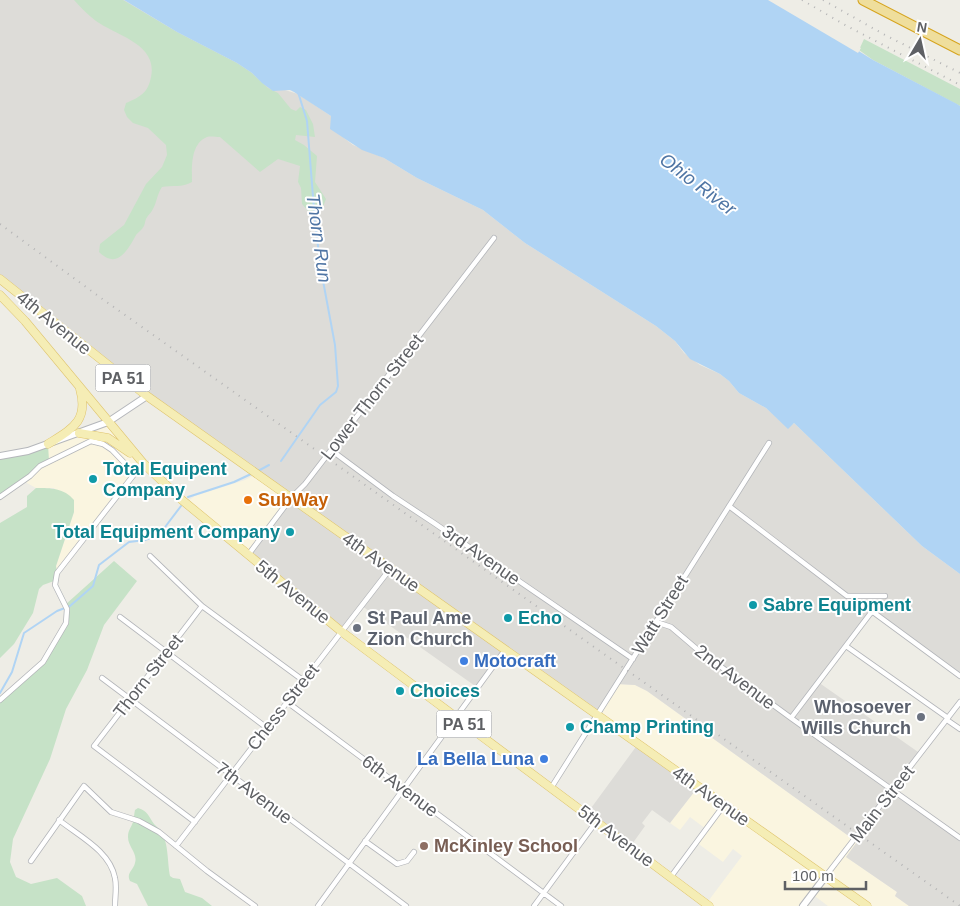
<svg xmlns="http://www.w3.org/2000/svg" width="960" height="906" font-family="Arial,sans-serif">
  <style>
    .commercial { fill: #faf5e0 }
    .industrial { fill: #dddcd8 }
    .green { fill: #c6e2c7 }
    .water { fill: #b0d4f4 }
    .pier { fill: #eeede6 }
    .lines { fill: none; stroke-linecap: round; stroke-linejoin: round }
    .stream { stroke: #b0d4f4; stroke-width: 2 }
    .street-casing { stroke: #b3b5b9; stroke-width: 6 }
    .secondary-casing { stroke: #b5b7bb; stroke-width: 8 }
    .primary-casing { stroke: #dfc46e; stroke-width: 9 }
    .highway-casing { stroke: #d6a41e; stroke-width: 11 }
    .street { stroke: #fff; stroke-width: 4.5 }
    .secondary { stroke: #fff; stroke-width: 6 }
    .primary { stroke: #f5edb5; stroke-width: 8 }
    .highway { stroke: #efde9c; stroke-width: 9 }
    .rail { stroke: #b4b4b5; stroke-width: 2; stroke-dasharray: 1 6; stroke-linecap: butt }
    .culture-dot { fill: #0f9aa8; stroke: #fff; stroke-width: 2 }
    .food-dot { fill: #e8710a; stroke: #fff; stroke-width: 2 }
    .worship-dot { fill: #6b7280; stroke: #fff; stroke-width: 2 }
    .shop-dot { fill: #3f7fe0; stroke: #fff; stroke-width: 2 }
    .education-dot { fill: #8d6e63; stroke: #fff; stroke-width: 2 }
    .labels { text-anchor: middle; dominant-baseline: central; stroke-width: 4; stroke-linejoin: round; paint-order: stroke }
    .shield { fill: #fff; stroke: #8e9092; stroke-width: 1 }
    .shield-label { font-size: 16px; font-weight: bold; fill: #5e6064 }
    .street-label { font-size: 18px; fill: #5e6064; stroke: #fff }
    .culture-label { font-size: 18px; font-weight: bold; fill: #0d838f; stroke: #fff; text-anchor: start }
    .food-label { font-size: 18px; font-weight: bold; fill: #c56008; stroke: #fff; text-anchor: start }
    .worship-label { font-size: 18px; font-weight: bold; fill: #5b616d; stroke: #fff; text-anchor: start }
    .shop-label { font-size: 18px; font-weight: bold; fill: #366cbe; stroke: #fff; text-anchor: start }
    .education-label { font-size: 18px; font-weight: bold; fill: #785e54; stroke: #fff; text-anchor: start }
    .water-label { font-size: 19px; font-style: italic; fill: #4f75a4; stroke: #fff }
  </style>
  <rect width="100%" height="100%" fill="#eeede6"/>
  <path class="commercial" d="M 108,422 L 143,463 L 57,573 L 56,566 L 74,512 L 54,488 L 36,488 L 27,483 L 25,480 L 48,444 Z
    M 256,474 L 291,498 L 248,555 L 185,503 L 195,496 L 245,480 Z
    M 617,684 L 635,685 L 647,691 L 857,842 L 846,857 L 897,892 L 895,896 L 909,906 L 828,906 L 812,894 L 803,906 L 709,906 L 706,904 L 742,856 L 733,849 L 723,862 L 696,842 L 706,829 L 690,817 L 680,830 L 670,823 L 698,787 L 597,715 Z"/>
  <path class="industrial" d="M 0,0 L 124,0 L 177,32 L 237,63 L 252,73 L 262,83 L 298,94 L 331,116 L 339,134 L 353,145 L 384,158 L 417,178 L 483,210 L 525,243 L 656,326 L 675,341 L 684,353 L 700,365 L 720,374 L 729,381 L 739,393 L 766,408 L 788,428 L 794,423 L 922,546 L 960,574 L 960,676 L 873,612 L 818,682 L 921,754 L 893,791 L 960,838 L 960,906 L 909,906 L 895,896 L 897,892 L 846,857 L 857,842 L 647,691 L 635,685 L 617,684 L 597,715 L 505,650 L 478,688 L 362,606 L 342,632 L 248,555 L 290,499 L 147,396 L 0,279 Z
    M 638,744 L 698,787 L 670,823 L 652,810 L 642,823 L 645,826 L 630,847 L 586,815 Z"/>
  <path class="green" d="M 74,0 L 123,0 L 177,32 L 237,63 L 252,73 L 268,88 L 278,93 L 291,109 L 296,111 L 300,107 L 306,110 L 313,124 L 315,137 L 296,135 L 295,140 L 304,145 L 317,156 L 315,182 L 326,199 L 322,209 L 309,212 L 302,204 L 301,188 L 298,182 L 300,166 L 278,159 L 260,172 L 220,137 C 216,137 210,136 207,137 C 190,144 192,168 192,182 C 182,188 172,185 162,187 C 157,194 157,202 153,209 C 151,213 148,215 146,219 C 145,221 145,224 144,226 C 142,230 138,232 136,235 C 128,250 117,270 99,252 L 100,244 L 124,225 L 146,184 L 162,167 L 167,155 L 166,145 L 148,128 L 133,123 L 127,117 L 124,110 L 126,103 C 140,97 148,93 151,77 C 158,44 117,36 96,21 C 88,15 81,8 74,0 Z
    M 864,39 L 960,89 L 960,106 L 873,60 L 859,50 Z
    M 48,444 L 49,461 L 0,497 L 0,456 Z
    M 36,488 C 51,488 64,488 74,500 L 74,512 L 56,566 L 57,573 L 54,581 L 43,585 L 39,589 L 33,613 L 14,644 L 0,658 L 0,523 L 27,507 L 27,496 Z
    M 114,561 L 137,581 L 104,625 L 87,670 L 66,709 L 50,759 L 13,839 L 10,862 L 16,877 L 31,884 L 57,878 L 82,896 L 86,906 L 0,906 L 0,700 L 43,662 L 66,623 L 65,605 Z
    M 138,808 C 148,811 149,817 154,824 C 156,826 158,828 160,830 C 169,842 167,861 170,876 L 173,878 L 180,879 L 185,892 L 202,898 L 212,906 L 148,906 L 137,884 L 130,881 C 126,873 133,871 135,863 C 138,853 128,847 128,837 C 128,830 131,828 133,822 C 134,819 134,814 135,810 Z"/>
  <path class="water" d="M 124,0 L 777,0 L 873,60 L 957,104 L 960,106 L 960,574 L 922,546 L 794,423 L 788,429 L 766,408 L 739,393 L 729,381 L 720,374 L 690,359 L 675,341 L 656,326 L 525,243 L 483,210 L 417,178 L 384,158 L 362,150 L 330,129 L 331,116 L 294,92 L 290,90 L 273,91 L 262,83 L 252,73 L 237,63 L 177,32 Z"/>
  <path class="pier" d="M 768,0 L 781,0 L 861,48 L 858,53 Z"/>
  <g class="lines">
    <path class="stream" d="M 281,461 L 320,405 L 336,392 L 338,386 L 335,345 L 321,270 L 315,222 L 307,121 L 298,92
      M 258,471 L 269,465
      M 188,497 L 234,482 L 251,474
      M 0,693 L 12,672 L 24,633 L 57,611 L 70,606 L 93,586 L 99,565 L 129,542 L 145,540 L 159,535 L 181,506"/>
    <defs>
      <path id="street" d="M 331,450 L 393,496 L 434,523 L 633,659
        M 0,497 L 30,476 L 40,466 L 91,441 L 103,444 L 112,450 L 134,473
        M 729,506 L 847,596 L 885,596
        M 248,555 L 291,498 L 305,484 L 494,238
        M 150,556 L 202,606 L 304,681
        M 120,617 L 267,728
        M 656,622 L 671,627 L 698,650 L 791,718 L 960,838
        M 846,646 L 948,718
        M 102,678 L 406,906
        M 0,700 L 43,662 L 66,623 L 67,609 L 55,585 L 57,573 L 143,463
        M 287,702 L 561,906
        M 791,718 L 870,614 L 873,612 L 960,676
        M 947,720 L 960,729
        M 551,788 L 769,443
        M 59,820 C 79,836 110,851 115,878 C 117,887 115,897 115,906
        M 195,822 L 94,746 L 202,606
        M 365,841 L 397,864 L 407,861 L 414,852
        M 176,846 L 390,569
        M 31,861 L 84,786 L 111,812 L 139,821 L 159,832 L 207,871 L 255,906
        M 825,877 L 960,702
        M 670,878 L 724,805
        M 318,906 L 505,650
        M 534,906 L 596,822"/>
      <path id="secondary" d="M 0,456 L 28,451 L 108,422 L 147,396
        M 803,906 L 825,877"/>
      <path id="primary" d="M 0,279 L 147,396 L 867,906
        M 0,295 L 25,321 L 143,463 L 182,500 L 342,632 L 709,906
        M 79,433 L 108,438 L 130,453
        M 48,444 C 72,429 89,421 80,389"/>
      <path id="highway" d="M 863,0 L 960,50"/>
    </defs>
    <use href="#street" class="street-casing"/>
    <use href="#secondary" class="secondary-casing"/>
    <use href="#primary" class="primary-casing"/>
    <use href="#highway" class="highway-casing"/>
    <use href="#street" class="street"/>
    <use href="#secondary" class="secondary"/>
    <use href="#primary" class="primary"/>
    <use href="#highway" class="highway"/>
    <path class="rail" d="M 802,0 L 847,26 L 960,85
      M 823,0 L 885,35 L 960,73
      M 0,224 L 101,298 L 960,906"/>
  </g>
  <g class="culture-dot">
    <circle cx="93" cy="479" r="5"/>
    <circle cx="290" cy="532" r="5"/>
    <circle cx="753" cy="605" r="5"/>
    <circle cx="508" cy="618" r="5"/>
    <circle cx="400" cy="691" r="5"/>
    <circle cx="570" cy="727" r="5"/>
  </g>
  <circle class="food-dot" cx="248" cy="500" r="5"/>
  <g class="worship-dot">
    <circle cx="357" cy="628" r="5"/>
    <circle cx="921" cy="717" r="5"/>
  </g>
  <g class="shop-dot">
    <circle cx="464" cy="661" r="5"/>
    <circle cx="544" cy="759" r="5"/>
  </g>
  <circle class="education-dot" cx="424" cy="846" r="5"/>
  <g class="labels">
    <g class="shield">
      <rect x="95.5" y="364.5" width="55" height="27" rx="4"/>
      <rect x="436.5" y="710.5" width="55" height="27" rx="4"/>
    </g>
    <g class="shield-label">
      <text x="123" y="378">PA 51</text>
      <text x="464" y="724">PA 51</text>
    </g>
    <g class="street-label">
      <text transform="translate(54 323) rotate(39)">4th Avenue</text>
      <text transform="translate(372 397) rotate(-52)">Lower Thorn Street</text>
      <text transform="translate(481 555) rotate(35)">3rd Avenue</text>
      <text transform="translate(381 562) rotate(35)">4th Avenue</text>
      <text transform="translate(293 592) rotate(39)">5th Avenue</text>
      <text transform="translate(660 615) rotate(-58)">Watt Street</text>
      <text transform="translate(148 676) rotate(-52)">Thorn Street</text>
      <text transform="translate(735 677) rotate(37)">2nd Avenue</text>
      <text transform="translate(283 707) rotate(-52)">Chess Street</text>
      <text transform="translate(400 786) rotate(37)">6th Avenue</text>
      <text transform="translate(254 793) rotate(37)">7th Avenue</text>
      <text transform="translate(711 796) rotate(35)">4th Avenue</text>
      <text transform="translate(882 804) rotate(-52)">Main Street</text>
      <text transform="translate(616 836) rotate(37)">5th Avenue</text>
    </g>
    <g class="culture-label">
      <text x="103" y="469">Total Equipent<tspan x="103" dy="21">Company</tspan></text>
      <text x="280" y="532" text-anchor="end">Total Equipment Company</text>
      <text x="763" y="605">Sabre Equipment</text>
      <text x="518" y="618">Echo</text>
      <text x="410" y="691">Choices</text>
      <text x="580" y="727">Champ Printing</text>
    </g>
    <g class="food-label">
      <text x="258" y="500">SubWay</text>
    </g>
    <g class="worship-label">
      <text x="367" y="618">St Paul Ame<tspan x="367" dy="21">Zion Church</tspan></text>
      <text x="911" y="707" text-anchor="end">Whosoever<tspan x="911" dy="21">Wills Church</tspan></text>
    </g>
    <g class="shop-label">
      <text x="474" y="661">Motocraft</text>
      <text x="534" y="759" text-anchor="end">La Bella Luna</text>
    </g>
    <g class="education-label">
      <text x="434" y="846">McKinley School</text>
    </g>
    <g class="water-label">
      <text transform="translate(698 184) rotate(37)">Ohio River</text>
      <text transform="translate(319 238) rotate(82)">Thorn Run</text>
    </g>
  </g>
  <g transform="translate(920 40) rotate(9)" stroke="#ffffff" stroke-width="4" paint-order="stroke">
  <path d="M0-4L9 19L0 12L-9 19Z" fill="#5e6064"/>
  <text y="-8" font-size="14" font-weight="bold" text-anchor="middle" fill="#5e6064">N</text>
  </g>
  <path d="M785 881v8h81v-8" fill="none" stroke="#5e6064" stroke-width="2.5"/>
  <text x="792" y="881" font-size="15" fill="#5e6064" stroke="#ffffff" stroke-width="4" paint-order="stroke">100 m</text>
</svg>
